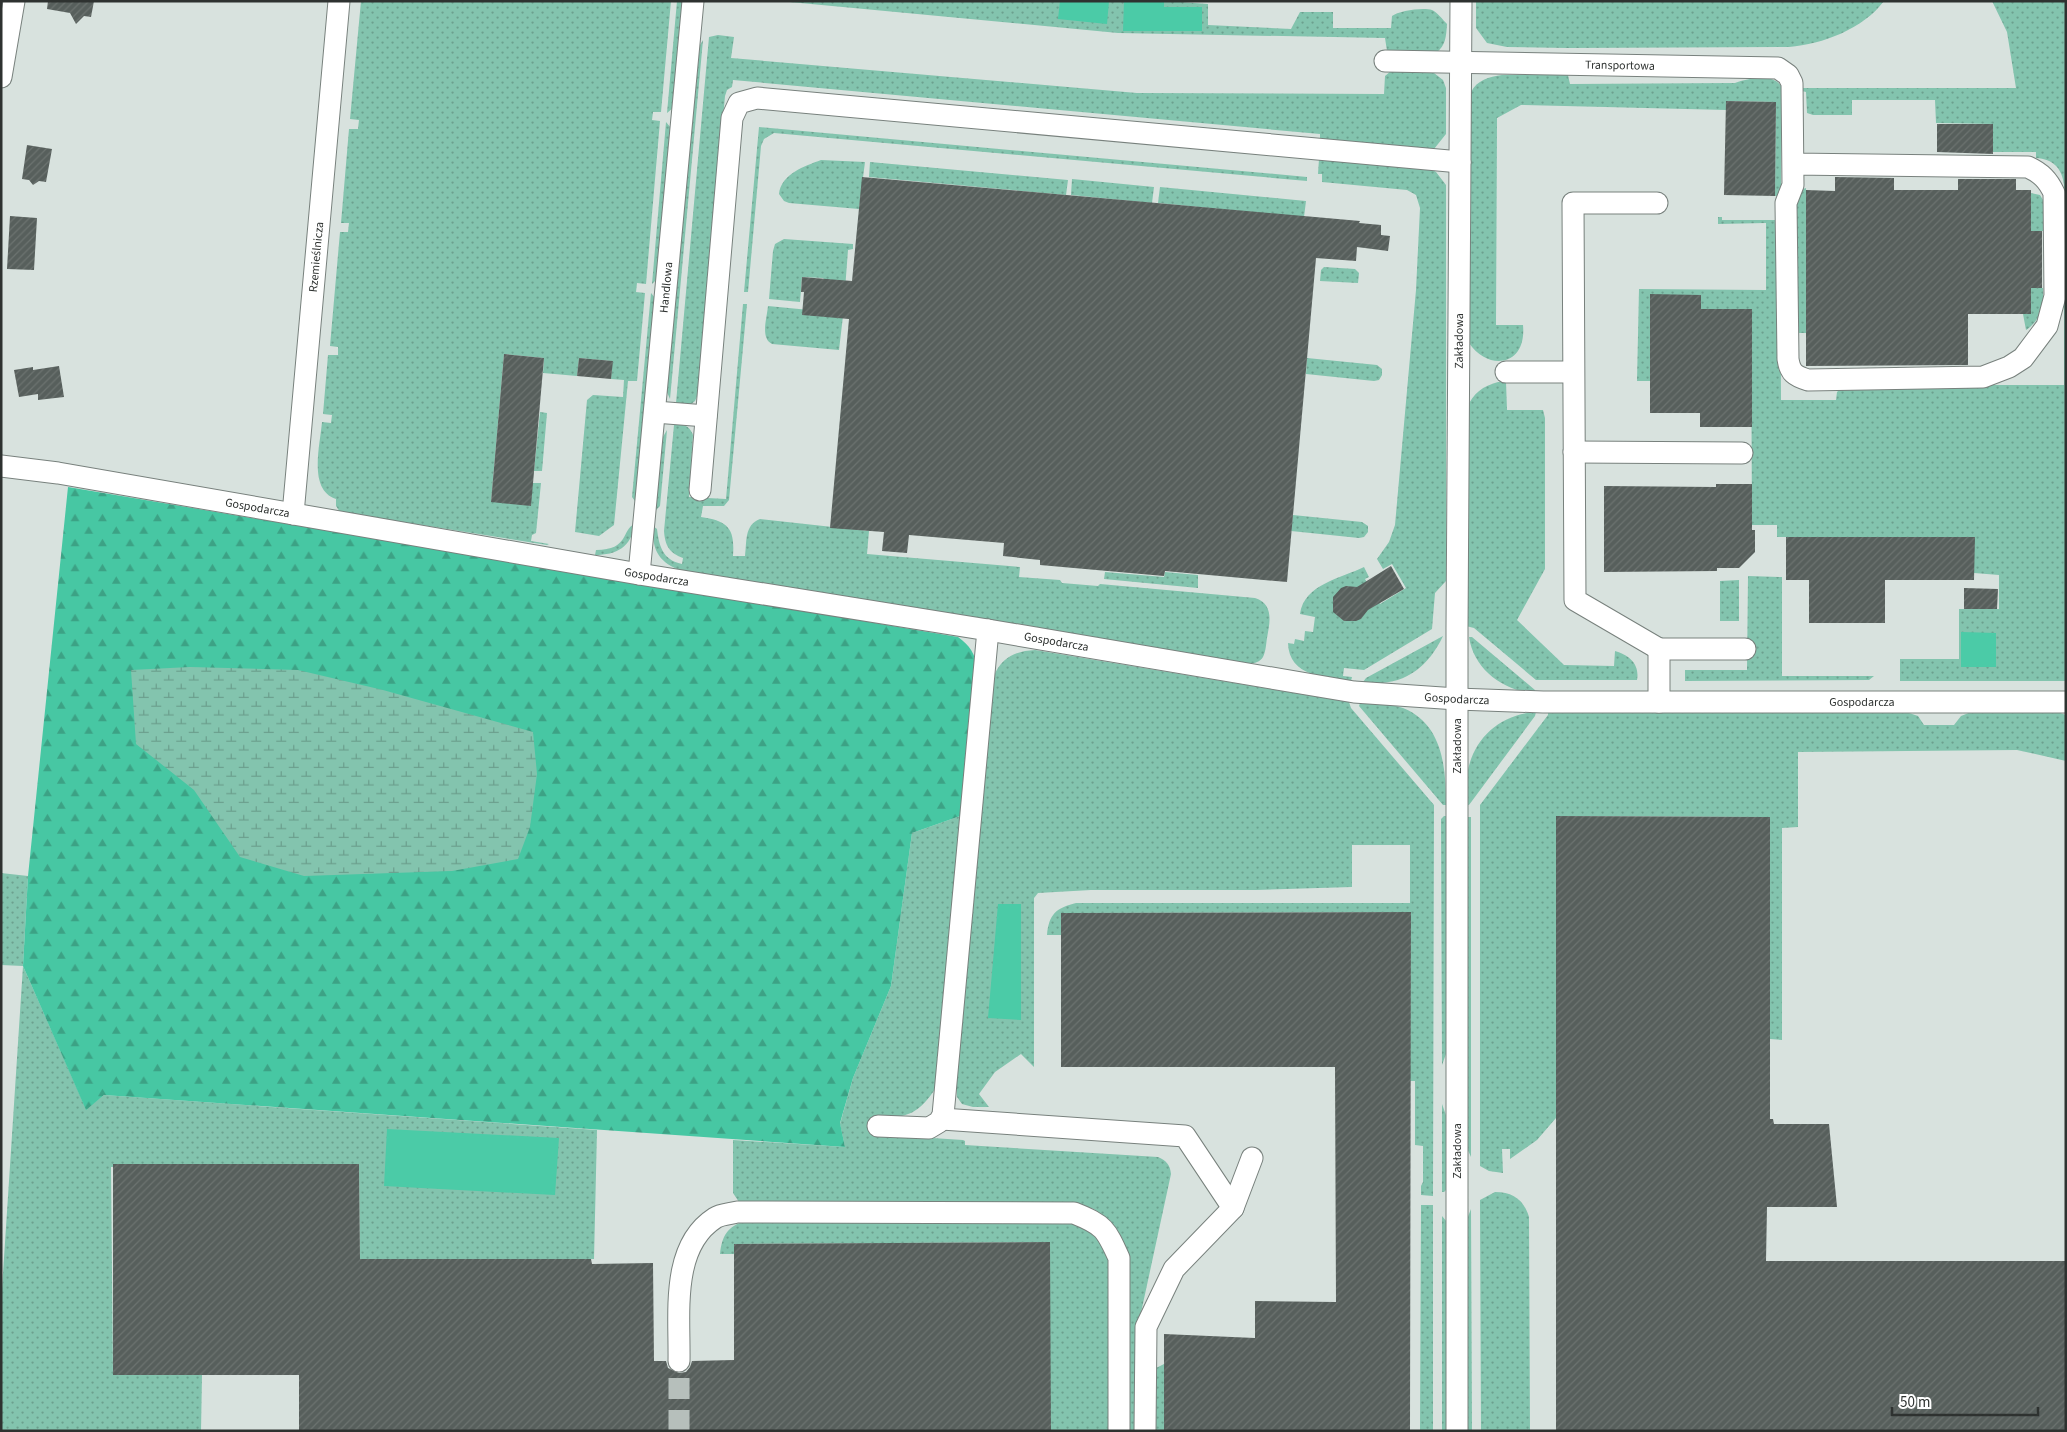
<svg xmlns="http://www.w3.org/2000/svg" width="2067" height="1432" font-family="'Source Sans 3',sans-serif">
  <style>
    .grass { fill: url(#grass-dots) }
    .forest { fill: url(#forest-firs) }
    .wetland { fill: url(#wetland-marsh) }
    .water { fill: #4bcba7 }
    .building { fill: url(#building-hatch) }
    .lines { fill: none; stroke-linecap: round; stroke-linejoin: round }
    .minor-tunnel { stroke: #b6bfbb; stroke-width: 21; stroke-dasharray: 21 11; stroke-linecap: butt }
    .minor-casing { stroke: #78817d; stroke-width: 23 }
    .minor { stroke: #fff; stroke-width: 21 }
    .labels { text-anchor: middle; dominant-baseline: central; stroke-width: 5; stroke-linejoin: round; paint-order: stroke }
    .street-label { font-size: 12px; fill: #2e3230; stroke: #fff }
  </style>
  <defs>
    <pattern id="grass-dots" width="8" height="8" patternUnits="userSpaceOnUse" patternTransform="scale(1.25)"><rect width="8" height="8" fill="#83c4ae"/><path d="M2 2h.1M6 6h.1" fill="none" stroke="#6ca08e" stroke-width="1.8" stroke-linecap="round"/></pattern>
    <pattern id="forest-firs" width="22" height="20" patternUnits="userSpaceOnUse" patternTransform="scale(1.25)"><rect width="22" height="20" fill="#47c7a3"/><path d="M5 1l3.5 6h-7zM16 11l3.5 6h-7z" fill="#3ca285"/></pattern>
    <pattern id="wetland-marsh" width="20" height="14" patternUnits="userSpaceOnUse" patternTransform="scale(1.25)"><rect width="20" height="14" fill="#83c4ae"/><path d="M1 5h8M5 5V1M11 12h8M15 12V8" fill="none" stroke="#6ca08e"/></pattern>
    <pattern id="building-hatch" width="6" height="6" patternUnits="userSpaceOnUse" patternTransform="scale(1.25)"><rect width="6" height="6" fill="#575f5c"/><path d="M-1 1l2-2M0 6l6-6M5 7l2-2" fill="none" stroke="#6c7370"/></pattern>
  </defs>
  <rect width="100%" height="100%" fill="#d8e2de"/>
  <path class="grass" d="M 361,1 L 671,1 L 661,112 L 653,112 L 652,120 L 660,121 L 646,284 L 637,283 L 636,292 L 645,293 L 637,381 L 628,381 L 614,525 L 599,536 L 575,532 L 587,400 L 593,395 L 623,397 L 624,380 L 611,379 L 612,361 L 579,358 L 577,376 L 543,373 L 544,358 L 504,354 L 491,502 L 533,483 L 541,483 L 536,533 L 532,535 L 531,541 L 549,544 L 547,545 L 340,512 L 336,506 L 336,499 C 308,490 320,446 322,422 L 331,423 L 332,415 L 323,414 L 328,355 L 338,355 L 338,347 L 330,346 L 340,232 L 348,232 L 349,223 L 341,223 L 349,129 L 358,129 L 359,120 L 350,119 Z
    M 677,1 L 683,1 L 673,108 L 667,113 Z
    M 779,1 L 1168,1 L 1208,4 L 1208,25 L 1291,29 L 1300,12 L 1333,12 L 1333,28 L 1391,28 L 1392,16 C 1398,11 1423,7 1432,10 C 1437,12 1443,20 1447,24 C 1446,37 1446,45 1436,53 L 1387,51 L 1385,38 L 1118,33 Z
    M 1476,1 L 1884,1 C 1863,29 1823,44 1789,47 L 1567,48 L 1507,47 L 1487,43 L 1476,28 Z
    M 1992,1 L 2066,1 L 2066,681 L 1900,681 L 1900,659 L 1959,659 L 1959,609 L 1999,609 L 1999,575 L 1974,573 L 1974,537 L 1777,537 L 1777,525 L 1752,525 L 1751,309 L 1701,309 L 1701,295 L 1650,295 L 1650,381 L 1637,381 L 1639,289 L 1766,290 L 1766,223 L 1718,224 L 1718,217 L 1722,217 L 1722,220 L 1780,220 L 1781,400 L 1836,400 L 1837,392 L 1844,385 L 2064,385 L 2064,185 C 2062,168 2053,159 2036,158 L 2036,152 L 1993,152 L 1993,124 L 1936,123 L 1935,100 L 1852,100 L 1852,115 L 1813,115 L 1807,113 L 1806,92 L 1802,91 L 1802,88 L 2016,88 L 2007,32 Z
    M 718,35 L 734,37 L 731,58 L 1137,93 L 1384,94 L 1385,76 L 1391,71 L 1434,73 L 1443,80 L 1446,88 L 1446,134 L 1434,149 L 1320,141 L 1320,134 L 733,80 L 732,87 L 727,90 L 725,96 L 698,394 L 695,401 L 690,405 L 676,403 L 709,37 Z
    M 703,40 L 670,399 L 666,390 L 700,45 Z
    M 1502,75 L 1568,75 L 1570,84 L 1735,83 C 1751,77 1783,71 1784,96 L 1781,101 L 1781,196 L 1775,196 L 1776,102 L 1726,101 L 1726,110 L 1521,105 L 1497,118 L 1496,325 L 1523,325 C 1527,366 1489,372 1469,343 L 1471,92 C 1477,80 1489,77 1502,75 Z
    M 666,122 L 671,128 L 657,279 L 652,284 Z
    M 759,127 L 1307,177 L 1307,181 L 774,133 L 764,139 L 761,146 L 748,292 L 744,292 Z
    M 1319,159 L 1431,169 L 1436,172 L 1446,185 L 1446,581 L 1435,593 L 1432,629 L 1364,670 L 1344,668 L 1343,676 L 1352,677 L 1351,681 C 1325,677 1289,677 1288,643 L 1294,644 L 1295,639 L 1304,641 L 1305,631 L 1313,632 L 1315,617 L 1300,614 C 1304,584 1342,578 1364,567 L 1369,577 L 1365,579 L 1380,604 L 1406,588 L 1392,564 L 1383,569 L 1377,559 L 1389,542 L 1395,525 L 1416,290 L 1420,208 L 1416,195 L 1407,190 L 1322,182 L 1322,174 L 1318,174 Z
    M 821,160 L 865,162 L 859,209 L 789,203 L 784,201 L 779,194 C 781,174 805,166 821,160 Z
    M 870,162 L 1068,180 L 1066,195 L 869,177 Z
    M 1072,179 L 1154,187 L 1152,203 L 1071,195 Z
    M 1160,187 L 1306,201 L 1304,217 L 1158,203 Z
    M 1806,188 L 1806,333 L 1797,333 L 1797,200 L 1800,190 Z
    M 2031,193 L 2040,195 L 2043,200 L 2043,231 L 2031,231 Z
    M 784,239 L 853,244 L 853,249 L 848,250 L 844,303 L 823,278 L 802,277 L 800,302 L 769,299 L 773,251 L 775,244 Z
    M 1324,267 L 1355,269 L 1359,273 L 1358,283 L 1320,281 L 1321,270 Z
    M 2031,288 L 2043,288 C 2044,305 2041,320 2026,330 L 2023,314 L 2031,314 Z
    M 651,293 L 656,299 L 637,504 L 632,497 Z
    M 743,304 L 747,304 L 729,500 L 724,506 L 703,506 L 701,517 C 728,521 735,528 733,556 L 745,556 C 747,542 744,525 760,519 L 869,531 L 867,554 L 1020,567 L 1019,577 L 1060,580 L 1062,583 L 1098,586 L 1100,584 L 1255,598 C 1274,604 1270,622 1267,638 C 1266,644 1266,651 1263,657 C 1260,662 1255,663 1249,664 L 682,571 C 658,562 652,550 653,526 L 657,529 C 659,545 662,560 682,564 L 683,558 C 669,553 665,545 664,531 L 674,425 C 683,423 690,426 693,435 L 689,497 L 726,499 Z
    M 768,306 L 840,313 L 843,316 L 839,350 L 772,344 C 760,338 767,318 768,306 Z
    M 1307,358 L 1377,365 L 1382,369 L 1382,375 L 1379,380 L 1374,381 L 1306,374 Z
    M 1498,382 L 1506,382 L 1507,410 L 1543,410 L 1545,418 L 1545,569 L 1517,620 L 1564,665 L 1614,666 L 1615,651 C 1629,655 1640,664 1637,680 L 1536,680 L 1474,628 L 1466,626 L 1467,408 C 1473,393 1483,386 1498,382 Z
    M 540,412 L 547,413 L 542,471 L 534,471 Z
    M 667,430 L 660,506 L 655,511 L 660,442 Z
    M 1293,515 L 1362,522 L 1368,526 L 1368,532 L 1364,537 L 1359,538 L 1291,531 Z
    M 635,524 C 631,547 617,555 595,555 L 596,550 C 630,550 621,529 635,524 Z
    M 1105,572 L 1164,577 L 1165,572 L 1198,575 L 1198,588 L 1104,579 Z
    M 1748,576 L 1782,577 L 1782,676 L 1874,676 L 1869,680 L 1685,681 L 1685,670 L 1747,670 Z
    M 1739,580 L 1739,621 L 1720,621 L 1720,581 Z
    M 1443,636 C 1427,670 1400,688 1363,682 L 1366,678 Z
    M 1469,637 L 1472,637 L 1535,690 L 1535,694 C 1503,690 1474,670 1469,637 Z
    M 1035,650 L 1349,702 L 1351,708 L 1434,805 L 1433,1196 L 1421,1195 L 1421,1186 L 1423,1182 L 1423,1146 L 1415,1145 L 1415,1081 L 1410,1081 L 1411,912 L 1062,913 L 1061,935 L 1047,935 C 1049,914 1056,908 1076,903 L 1410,903 L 1410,845 L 1352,845 L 1352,887 L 1256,890 L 1091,890 L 1038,893 L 1034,898 L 1034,1067 L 1021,1054 L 995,1072 L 979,1094 L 989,1107 L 973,1107 L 962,1104 L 957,1097 L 956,1083 L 994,676 C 1002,657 1016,651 1035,650 Z
    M 1360,703 C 1373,704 1390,703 1403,708 C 1443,724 1446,768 1446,805 L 1443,805 L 1359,706 Z
    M 1536,712 L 1535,716 L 1469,805 L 1466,805 C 1467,794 1466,782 1468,770 C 1475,736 1502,714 1536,712 Z
    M 1548,712 L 1906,712 L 1918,716 L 1924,725 L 1954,725 L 1961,716 L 1971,712 L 2060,713 L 2066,715 L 2066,761 L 2017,750 L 1798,752 L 1798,827 L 1782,828 L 1782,1040 L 1770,1039 L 1769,817 L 1556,816 L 1556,1118 L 1537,1140 L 1510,1159 L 1510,1149 L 1502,1149 L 1503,1173 L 1489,1171 L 1480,1166 L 1480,805 L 1548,715 Z
    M 963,815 L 939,1083 C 919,1115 908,1119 871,1117 L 870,1134 L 963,1140 L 965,1141 L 965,1145 L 1158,1157 C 1167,1161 1170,1165 1171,1174 L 1139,1322 L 1139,1431 L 1129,1431 L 1128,1257 L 1122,1238 L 1111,1222 L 1094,1209 L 1077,1204 L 739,1202 L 733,1193 L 733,1140 L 845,1147 L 840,1124 L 853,1078 L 891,986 L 912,833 Z
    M 1444,816 L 1446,816 L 1446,1054 L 1442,1065 L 1441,819 Z
    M 1466,817 L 1471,817 L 1471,1157 L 1466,1146 Z
    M 1,873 L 28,876 L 23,966 L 86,1109 L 104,1095 L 597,1130 L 594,1259 L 360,1259 L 359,1164 L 111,1167 L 113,1375 L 202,1375 L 201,1431 L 1,1431 L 1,1304 L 23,966 L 1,965 Z
    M 1442,1104 L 1447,1118 L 1447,1189 L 1444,1192 L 1442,1192 Z
    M 1495,1192 C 1513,1192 1524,1200 1529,1217 L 1530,1431 L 1481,1431 L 1480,1200 Z
    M 1421,1205 L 1433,1205 L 1433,1431 L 1420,1431 Z
    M 1471,1209 L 1472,1431 L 1466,1431 L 1467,1219 Z
    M 1442,1216 L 1447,1222 L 1447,1431 L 1442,1431 Z
    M 746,1221 L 1068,1221 L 1098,1236 L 1109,1257 L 1111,1431 L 1050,1431 L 1048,1242 L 734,1244 L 734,1254 L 720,1254 C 722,1236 727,1226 746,1221 Z
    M 1164,1364 L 1164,1431 L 1150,1431 L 1154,1369 Z"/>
  <path class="forest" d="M 68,487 L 958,637 C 970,646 975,653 977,668 L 963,815 L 912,833 L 891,986 L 853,1078 L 840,1123 L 845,1147 L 104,1095 L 86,1110 L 23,966 L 28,876 Z"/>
  <path class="wetland" d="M 190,667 L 298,670 L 383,690 L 533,732 L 537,774 L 530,827 L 518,859 L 452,871 L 304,876 L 240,857 L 194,790 L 136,744 L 131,670 Z"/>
  <path class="water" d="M 1060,1 L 1109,1 L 1107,24 L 1058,19 Z
    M 1124,1 L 1164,1 L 1164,7 L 1202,7 L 1202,31 L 1123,31 Z
    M 1961,632 L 1996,633 L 1996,667 L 1961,667 Z
    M 998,904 L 1021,904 L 1021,1020 L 988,1018 Z
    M 387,1129 L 559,1138 L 555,1195 L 384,1186 Z"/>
  <path class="building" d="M 48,1 L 94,1 L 91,17 L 84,16 L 76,24 L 70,13 L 47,9 Z
    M 1726,101 L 1776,102 L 1775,196 L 1724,195 Z
    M 1937,124 L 1993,124 L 1993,154 L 1937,152 Z
    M 27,145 L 52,149 L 46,182 L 39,181 L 33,185 L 29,180 L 22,179 Z
    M 862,177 L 1360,221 L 1359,223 L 1381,225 L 1381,235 L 1390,236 L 1388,251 L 1357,247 L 1356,261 L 1316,258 L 1287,582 L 1165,571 L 1164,576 L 1040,565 L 1040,560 L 1003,556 L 1004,543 L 909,535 L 907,553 L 882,551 L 884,532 L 830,528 L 849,319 L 802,315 L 804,292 L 801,292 L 802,277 L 852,281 Z
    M 1835,177 L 1894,178 L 1894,190 L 1958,190 L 1958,179 L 2016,179 L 2016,190 L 2031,190 L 2031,231 L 2042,231 L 2042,288 L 2031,288 L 2031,314 L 1968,314 L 1968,365 L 1806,366 L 1806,190 L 1835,191 Z
    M 10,216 L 37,218 L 34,270 L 7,269 Z
    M 1650,294 L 1701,295 L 1701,309 L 1752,309 L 1752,427 L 1700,427 L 1700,413 L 1650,413 Z
    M 504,354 L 544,358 L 531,506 L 491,502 Z
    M 579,358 L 613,361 L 611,379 L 577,376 Z
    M 59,366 L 64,397 L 38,400 L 38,394 L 19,397 L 14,370 L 33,367 L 33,370 Z
    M 1716,484 L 1752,484 L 1752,530 L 1755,530 L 1755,552 L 1739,568 L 1717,568 L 1717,571 L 1604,572 L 1604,486 L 1716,487 Z
    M 1786,537 L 1975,537 L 1974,580 L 1885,580 L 1885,623 L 1809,623 L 1809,580 L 1786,580 Z
    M 1391,566 L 1404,589 L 1368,610 L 1361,619 L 1356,621 L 1344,621 L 1333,612 L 1333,597 L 1341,588 L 1346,586 L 1357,587 Z
    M 1964,588 L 1998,589 L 1997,609 L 1964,609 Z
    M 1556,816 L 1770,817 L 1770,1119 L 1773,1119 L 1774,1124 L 1829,1124 L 1837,1207 L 1767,1207 L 1766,1261 L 2066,1261 L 2066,1431 L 1556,1431 Z
    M 1411,912 L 1410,1431 L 1164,1431 L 1164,1334 L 1255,1338 L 1255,1301 L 1336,1302 L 1335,1067 L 1061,1067 L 1061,913 Z
    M 113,1164 L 359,1164 L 360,1259 L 591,1259 L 592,1264 L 653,1263 L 654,1361 L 666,1361 L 668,1368 L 679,1373 L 686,1372 L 690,1367 L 692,1361 L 734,1360 L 734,1244 L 1050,1242 L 1051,1431 L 299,1431 L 299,1375 L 113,1375 Z"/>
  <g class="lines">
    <path class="minor-tunnel" d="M 679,1431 L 679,1361"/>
    <defs>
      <g id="minor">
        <path id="s1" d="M 1385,61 L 1778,68 L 1788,75 L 1792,83 L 1793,185 L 1786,203 L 1788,359 C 1790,373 1795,376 1808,380 L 1983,377 L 2009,367 L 2023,358 L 2047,326 L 2055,296 L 2054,193 C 2048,180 2041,173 2028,167 L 1793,164"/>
        <path d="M 1,77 L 14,1"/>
        <path d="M 1657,203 L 1573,203 L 1575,600 L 1659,649"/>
        <path d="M 1506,372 L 1573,372"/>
        <path d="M 655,412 L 706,416"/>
        <path d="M 1574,452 L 1742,453"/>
        <path id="s2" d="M 1,466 L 58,473 L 639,574 L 988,630 L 1354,692 L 1457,699 L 1543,702 L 2066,702"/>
        <path d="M 700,490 L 732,118 L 739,103 L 757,98 L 1460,162"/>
        <path id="s3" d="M 293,514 L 339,1"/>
        <path id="s4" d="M 639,574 L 693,1"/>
        <path d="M 1659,702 L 1659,649 L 1745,649"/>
        <path d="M 942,1119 L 1185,1136 L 1233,1208"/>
        <path d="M 878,1126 L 929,1128 L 939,1122 L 943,1115 L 988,630"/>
        <path d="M 679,1361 C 680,1315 670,1247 715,1218 C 721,1214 730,1214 737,1212 L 1074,1213 C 1104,1225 1106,1229 1119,1258 L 1119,1431"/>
        <path d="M 1145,1431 L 1146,1327 L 1174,1269 L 1233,1208 L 1252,1158"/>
        <path id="s5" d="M 1457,1431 L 1457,629 L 1461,1"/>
      </g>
    </defs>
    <use href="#minor" class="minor-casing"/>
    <use href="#minor" class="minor"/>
  </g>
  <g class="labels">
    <g class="street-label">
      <text stroke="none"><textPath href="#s1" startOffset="235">Transportowa</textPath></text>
      <text stroke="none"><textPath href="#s3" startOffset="258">Rzemieślnicza</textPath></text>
      <text stroke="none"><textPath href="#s4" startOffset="288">Handlowa</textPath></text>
      <text stroke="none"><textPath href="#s5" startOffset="1090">Zakładowa</textPath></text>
      <text stroke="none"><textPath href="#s2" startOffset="260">Gospodarcza</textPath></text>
      <text stroke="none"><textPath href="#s2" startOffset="665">Gospodarcza</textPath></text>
      <text stroke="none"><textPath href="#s2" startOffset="1070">Gospodarcza</textPath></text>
      <text stroke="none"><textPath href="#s2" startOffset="1475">Gospodarcza</textPath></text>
      <text stroke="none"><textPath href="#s2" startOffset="1880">Gospodarcza</textPath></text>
      <text transform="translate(1457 746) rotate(-90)">Zakładowa</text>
      <text transform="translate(1457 1151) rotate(-90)">Zakładowa</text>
    </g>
  </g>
  <rect width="2067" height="1432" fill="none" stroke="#2e3230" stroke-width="5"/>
  <path d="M1892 1407v8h146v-8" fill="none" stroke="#2e3230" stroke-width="2.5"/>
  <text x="1900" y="1407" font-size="15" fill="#2e3230" stroke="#ffffff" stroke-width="4" paint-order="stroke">50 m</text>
</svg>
